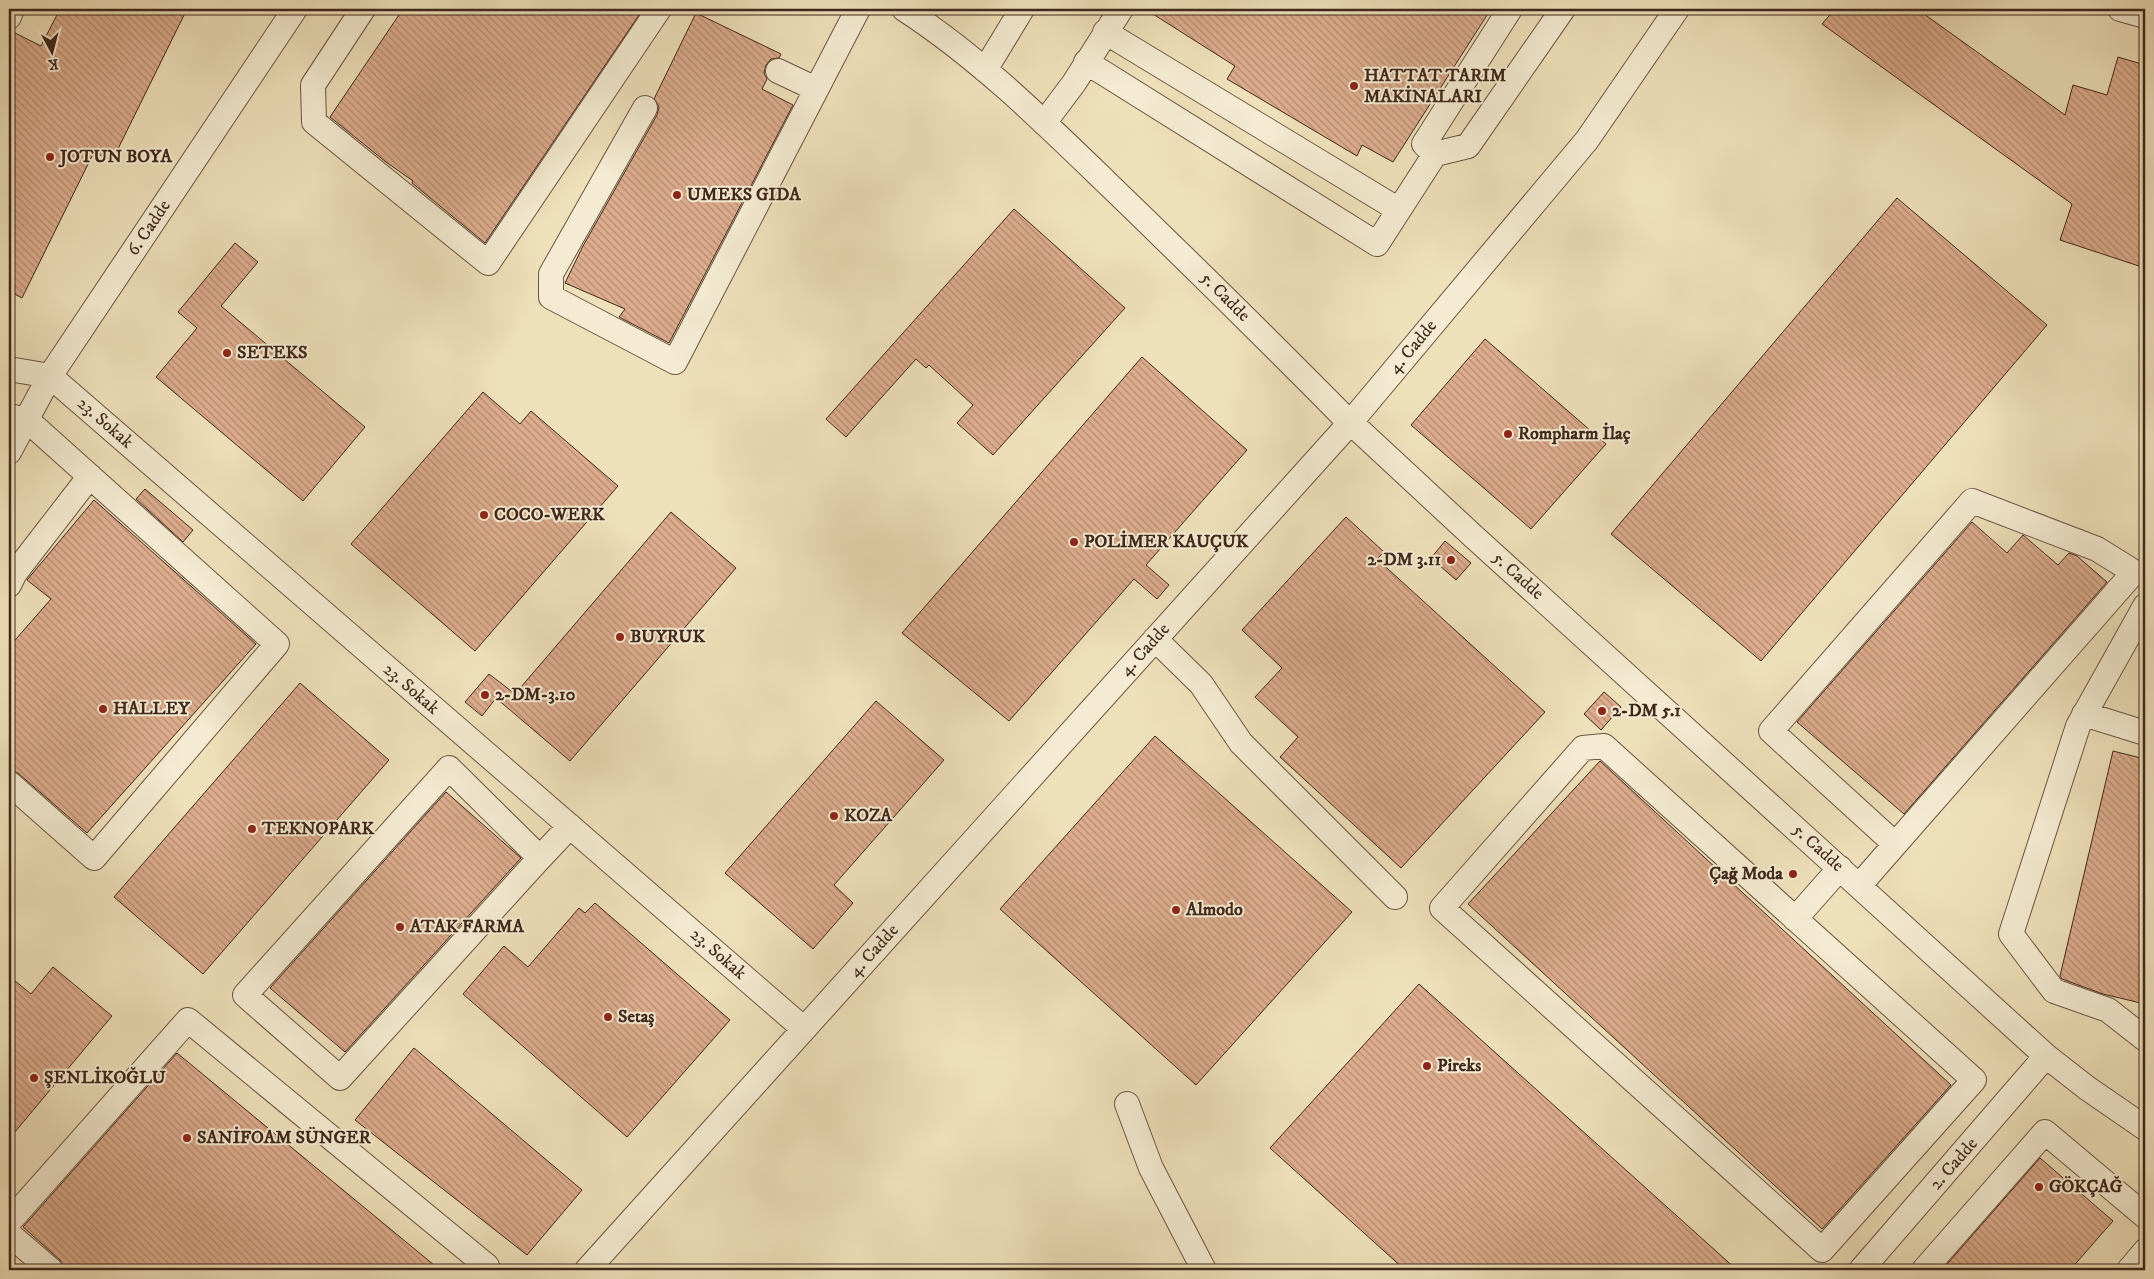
<svg xmlns="http://www.w3.org/2000/svg" width="2154" height="1279" font-family="'IM FELL DW Pica',serif">
  <style>
    .building { fill: url(#building-back-hatch); stroke: #40271c }
    .lines { fill: none; stroke-linecap: round; stroke-linejoin: round }
    .minor-casing { stroke: #6c5543; stroke-width: 26 }
    .minor { stroke: #f4ebd2; stroke-width: 24 }
    .poi-dot { fill: #8f2418; stroke: #f4ebd2; stroke-width: 2 }
    .labels { text-anchor: middle; dominant-baseline: central; stroke-width: 4; stroke-linejoin: round; paint-order: stroke }
    .poi-label { font-size: 18px; font-weight: bold; fill: #40271c; stroke: #f4ebd2; text-anchor: start }
    .street-label { font-size: 18px; fill: #40271c; stroke: #f4ebd2 }
  </style>
  <defs>
    <pattern id="building-back-hatch" width="6" height="6" patternUnits="userSpaceOnUse" patternTransform="scale(1.25)"><rect width="6" height="6" fill="#dcac8c"/><path d="M-1 5l2 2M0 0l6 6M5-1l2 2" fill="none" stroke="#b48c72"/></pattern>
  </defs>
  <rect width="100%" height="100%" fill="#eee0b9"/>
  <filter id="stains"><feTurbulence type="fractalNoise" baseFrequency=".004" numOctaves="4"/><feColorMatrix values="0 0 0 0 .2 0 0 0 0 .09 0 0 0 0 .02 0 0 0 .5 -.17"/></filter>
  <radialGradient id="worn" r=".72"><stop offset=".6" stop-color="#630" stop-opacity="0"/><stop offset="1" stop-color="#630" stop-opacity=".3"/></radialGradient>
  <path class="building" d="M 60,9 L 187,9 L 112,161 L 94,152 L 22,298 L 9,291 L 9,30 L 41,46 Z
    M 403,9 L 643,9 L 485,243 L 412,183 L 413,181 L 386,162 L 330,117 Z
    M 1145,9 L 1491,9 L 1393,162 L 1362,145 L 1357,156 L 1227,79 L 1235,66 Z
    M 1835,9 L 1917,9 L 2065,115 L 2073,85 L 2107,95 L 2118,57 L 2145,65 L 2145,268 L 2060,240 L 2072,204 L 1822,24 Z
    M 696,13 L 781,54 L 779,58 L 771,59 L 766,65 L 764,73 L 767,79 L 762,89 L 793,105 L 669,343 L 619,317 L 625,309 L 565,283 L 583,246 L 657,115 L 659,107 L 654,99 Z
    M 1897,198 L 2047,325 L 1761,661 L 1611,534 Z
    M 1014,209 L 1125,308 L 993,455 L 957,423 L 973,405 L 929,365 L 926,368 L 916,359 L 846,437 L 826,419 Z
    M 235,243 L 258,262 L 221,306 L 365,427 L 303,501 L 156,377 L 197,328 L 178,312 Z
    M 1485,339 L 1606,444 L 1531,529 L 1411,425 Z
    M 1142,357 L 1247,450 L 1146,565 L 1169,585 L 1157,599 L 1134,579 L 1009,721 L 902,633 Z
    M 483,392 L 520,424 L 531,411 L 618,486 L 475,651 L 351,544 Z
    M 145,489 L 193,530 L 183,542 L 136,499 Z
    M 94,500 L 256,644 L 87,833 L 18,773 L 9,770 L 9,647 L 51,599 L 27,580 Z
    M 671,512 L 736,568 L 570,761 L 496,698 L 482,716 L 465,702 L 489,674 L 515,694 Z
    M 1346,517 L 1384,552 L 1377,559 L 1545,712 L 1401,868 L 1280,757 L 1298,737 L 1255,697 L 1282,668 L 1242,630 Z
    M 1972,522 L 2007,553 L 2023,535 L 2058,565 L 2069,553 L 2077,556 L 2107,582 L 1904,814 L 1797,722 Z
    M 1445,541 L 1471,563 L 1456,580 L 1431,558 Z
    M 300,683 L 389,760 L 203,974 L 114,897 Z
    M 1604,692 L 1621,707 L 1601,730 L 1584,714 Z
    M 876,701 L 944,760 L 834,885 L 853,903 L 813,949 L 725,873 Z
    M 1155,736 L 1352,912 L 1196,1085 L 1000,909 Z
    M 2113,751 L 2145,759 L 2145,1004 L 2103,994 L 2062,979 L 2060,976 Z
    M 1600,761 L 1951,1085 L 1822,1229 L 1468,904 Z
    M 446,792 L 521,858 L 345,1052 L 270,988 Z
    M 595,903 L 730,1020 L 627,1137 L 463,994 L 504,946 L 528,967 L 579,908 L 585,913 Z
    M 53,967 L 112,1016 L 9,1139 L 9,976 L 31,994 Z
    M 1419,984 L 1737,1270 L 1405,1270 L 1270,1148 Z
    M 414,1048 L 582,1190 L 527,1255 L 355,1120 Z
    M 177,1053 L 440,1270 L 64,1269 L 60,1260 L 23,1227 Z
    M 2040,1158 L 2113,1221 L 2070,1270 L 1942,1270 Z"/>
  <g class="lines">
    <defs>
      <path id="minor" d="M 363,9 L 313,85 L 314,122 L 488,263 L 659,9
        M 904,9 C 978,57 1042,120 1105,181 C 1188,261 1269,341 1350,423 L 1361,432 L 1473,536 L 2046,1056 L 2087,1088 L 2145,1128
        M 2120,9 L 2145,16
        M 9,17 L 12,9
        M 1105,32 L 1399,210
        M 1086,62 L 1377,244 L 1435,154 L 1468,146 L 1563,9
        M 985,70 L 1022,9
        M 778,71 L 816,89
        M 645,108 L 551,274 L 551,297 L 675,362 L 858,9
        M 1044,123 L 1074,83 L 1121,9
        M 1435,154 L 1424,144 L 1510,9
        M 9,369 L 50,376 L 804,1029
        M 9,416 L 27,420 L 277,644 L 94,858 L 9,783
        M 9,452 L 50,376 L 295,9
        M 9,585 L 15,573 L 90,476
        M 2145,606 L 2078,726 L 2011,934 L 2054,991 L 2108,1010 L 2145,1039
        M 1155,639 L 1201,684 L 1241,743 L 1395,897
        M 2084,714 L 2145,733
        M 1604,746 L 1974,1080 L 1822,1250 L 1442,908 L 1583,748 Z
        M 540,858 L 340,1078 L 245,995 L 449,768 L 540,858 L 570,826
        M 1859,886 L 1878,864 L 2134,572 L 2097,549 L 1972,501 L 1771,731 L 1895,844
        M 1795,919 L 1840,868
        M 1127,1104 L 1151,1168 L 1204,1270
        M 9,1222 L 188,1020 L 487,1266 L 488,1270
        M 9,1234 L 51,1270
        M 587,1270 L 1350,423 L 1587,140 L 1677,9
        M 1861,1270 L 2046,1056
        M 1924,1270 L 2045,1132 L 2145,1216
        M 2129,1270 L 2145,1251"/>
    </defs>
    <use href="#minor" class="minor-casing"/>
    <use href="#minor" class="minor"/>
  </g>
  <g class="poi-dot">
    <circle cx="1354" cy="86" r="5"/>
    <circle cx="50" cy="157" r="5"/>
    <circle cx="677" cy="195" r="5"/>
    <circle cx="227" cy="353" r="5"/>
    <circle cx="1508" cy="434" r="5"/>
    <circle cx="484" cy="515" r="5"/>
    <circle cx="1074" cy="542" r="5"/>
    <circle cx="1451" cy="560" r="5"/>
    <circle cx="620" cy="637" r="5"/>
    <circle cx="485" cy="695" r="5"/>
    <circle cx="103" cy="709" r="5"/>
    <circle cx="1602" cy="711" r="5"/>
    <circle cx="834" cy="816" r="5"/>
    <circle cx="252" cy="829" r="5"/>
    <circle cx="1793" cy="874" r="5"/>
    <circle cx="1176" cy="910" r="5"/>
    <circle cx="400" cy="927" r="5"/>
    <circle cx="608" cy="1017" r="5"/>
    <circle cx="1427" cy="1066" r="5"/>
    <circle cx="34" cy="1078" r="5"/>
    <circle cx="187" cy="1138" r="5"/>
    <circle cx="2039" cy="1187" r="5"/>
  </g>
  <g class="labels">
    <g class="poi-label">
      <text x="1364" y="76">HATTAT TARIM<tspan x="1364" dy="21">MAKİNALARI</tspan></text>
      <text x="60" y="157">JOTUN BOYA</text>
      <text x="687" y="195">UMEKS GIDA</text>
      <text x="237" y="353">SETEKS</text>
      <text x="1518" y="434">Rompharm İlaç</text>
      <text x="494" y="515">COCO-WERK</text>
      <text x="1084" y="542">POLİMER KAUÇUK</text>
      <text x="1441" y="560" text-anchor="end">2-DM 3.11</text>
      <text x="630" y="637">BUYRUK</text>
      <text x="495" y="695">2-DM-3.10</text>
      <text x="113" y="709">HALLEY</text>
      <text x="1612" y="711">2-DM 5.1</text>
      <text x="844" y="816">KOZA</text>
      <text x="262" y="829">TEKNOPARK</text>
      <text x="1783" y="874" text-anchor="end">Çağ Moda</text>
      <text x="1186" y="910">Almodo</text>
      <text x="410" y="927">ATAK FARMA</text>
      <text x="618" y="1017">Setaş</text>
      <text x="1437" y="1066">Pireks</text>
      <text x="44" y="1078">ŞENLİKOĞLU</text>
      <text x="197" y="1138">SANİFOAM SÜNGER</text>
      <text x="2049" y="1187">GÖKÇAĞ</text>
    </g>
    <g class="street-label">
      <text transform="translate(149 228) rotate(-56)">6. Cadde</text>
      <text transform="translate(1225 297) rotate(45)">5. Cadde</text>
      <text transform="translate(1413 347) rotate(-50)">4. Cadde</text>
      <text transform="translate(105 423) rotate(41)">23. Sokak</text>
      <text transform="translate(1518 576) rotate(42)">5. Cadde</text>
      <text transform="translate(1145 650) rotate(-48)">4. Cadde</text>
      <text transform="translate(411 689) rotate(41)">23. Sokak</text>
      <text transform="translate(1818 848) rotate(42)">5. Cadde</text>
      <text transform="translate(874 951) rotate(-48)">4. Cadde</text>
      <text transform="translate(718 954) rotate(41)">23. Sokak</text>
      <text transform="translate(1954 1164) rotate(-49)">2. Cadde</text>
    </g>
  </g>
  <rect width="2154" height="1279" fill="none" stroke="#eee0b9" stroke-width="30"/>
  <rect x="10" y="10" width="2134" height="1259" fill="none" stroke="#40271c" stroke-width="2.5"/>
  <rect x="15" y="15" width="2124" height="1249" fill="none" stroke="#40271c"/>
  <g transform="translate(52 52) rotate(173)" stroke="#f4ebd2" stroke-width="4" paint-order="stroke">
  <path d="M0-4L9 19L0 12L-9 19Z" fill="#40271c"/>
  <text y="-8" font-size="14" font-weight="bold" text-anchor="middle" fill="#40271c">K</text>
  </g>
  <rect width="100%" height="100%" filter="url(#stains)"/>
  <rect width="100%" height="100%" fill="url(#worn)"/>
</svg>
